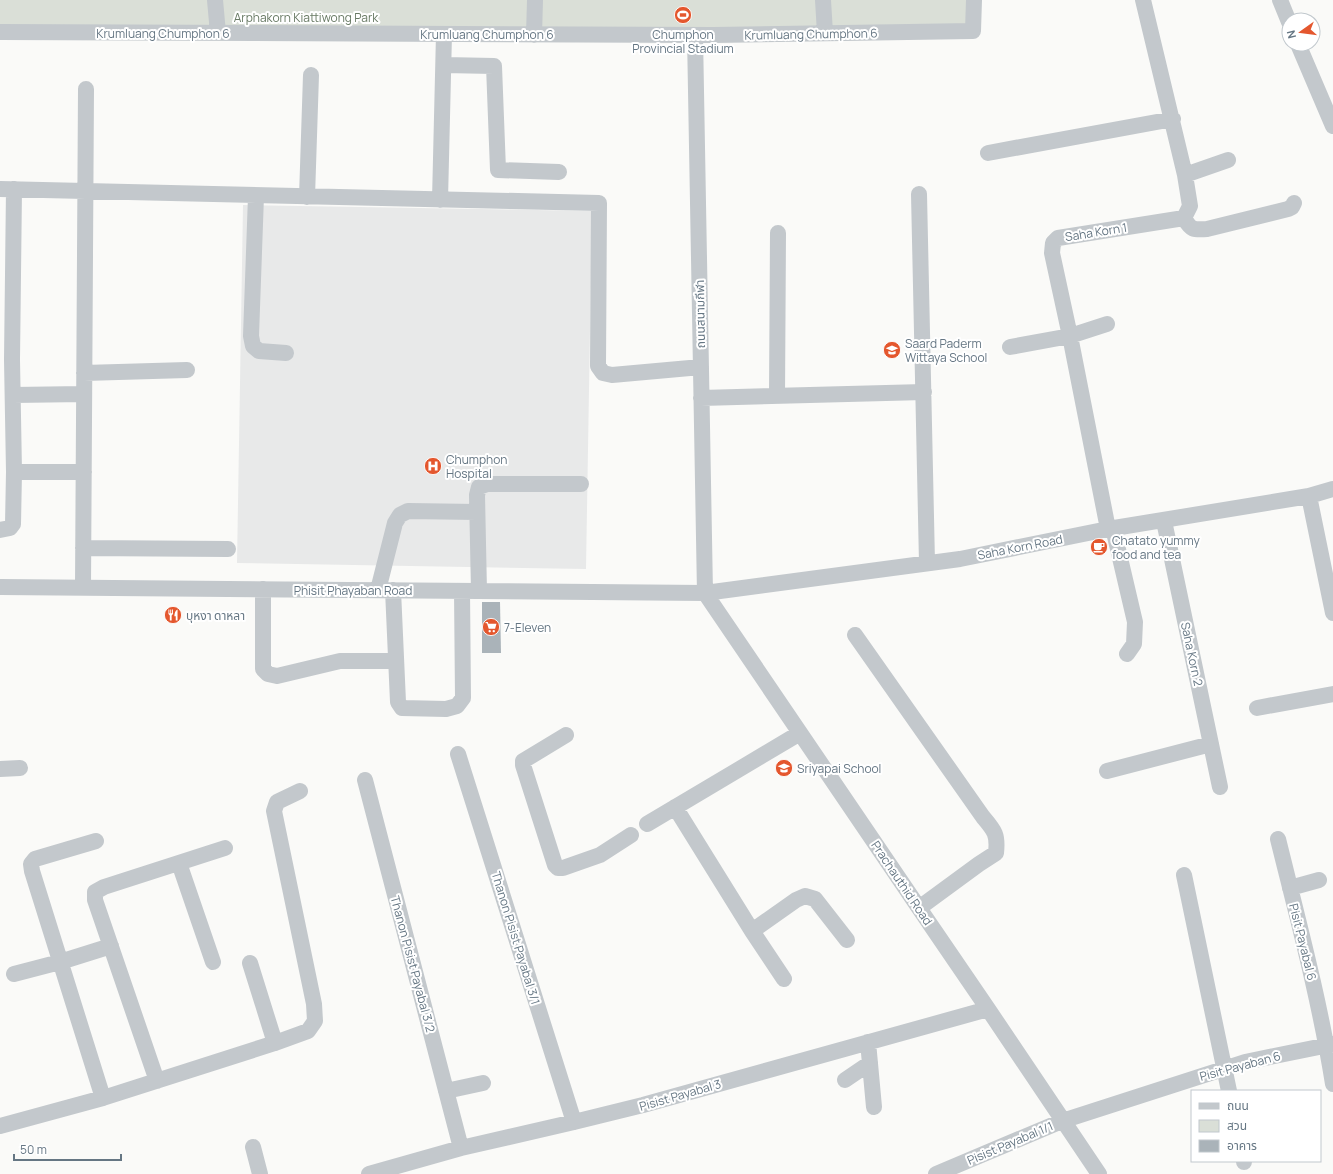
<svg xmlns="http://www.w3.org/2000/svg" width="1333" height="1174" font-family="Manrope,'Noto Sans Thai',sans-serif">
  <style>
    .built { fill: #e8e9e9 }
    .green { fill: #dadfd7 }
    .building { fill: #aab3b9 }
    .lines { fill: none; stroke-linecap: round; stroke-linejoin: round }
    .minor { stroke: #c3c8cc; stroke-width: 16 }
    .labels { text-anchor: middle; dominant-baseline: central; stroke-width: 4; stroke-linejoin: round; paint-order: stroke }
    .park-label { font-size: 12px; fill: #687a64; stroke: #fff }
    .street-label { font-size: 12px; fill: #657683; stroke: #fff }
    .poi-label { font-size: 12px; fill: #657683; stroke: #fff; text-anchor: start }
  </style>
  <rect width="100%" height="100%" fill="#fafaf8"/>
  <path class="built" d="M 243,205 L 592,211 L 586,569 L 237,563 Z"/>
  <path class="green" d="M 0,0 L 973,0 L 973,31 L 0,32 Z"/>
  <path class="building" d="M 482,602 L 500,602 L 501,653 L 482,653 Z"/>
  <g class="lines">
    <path class="minor" d="M 215,0 L 218,33
      M 823,0 L 825,33
      M 1280,0 L 1289,22
      M 0,32 L 713,35 L 973,31 L 974,0
      M 534,35 L 535,0
      M 695,35 L 705,593
      M 1298,44 L 1333,126
      M 444,65 L 494,66 L 498,170 L 559,172
      M 988,153 L 1173,119
      M 1185,175 L 1228,160
      M 0,189 L 599,203 L 598,366 L 603,373 L 612,375 L 701,367
      M 919,194 L 927,563
      M 256,196 L 251,336 L 253,346 L 259,351 L 286,353
      M 307,197 L 311,75
      M 440,200 L 444,34
      M 1184,218 C 1191,230 1193,230 1207,229 L 1288,209 L 1292,207 L 1294,203
      M 1010,347 L 1070,336 L 1107,324
      M 84,373 L 187,370
      M 13,395 L 84,394
      M 777,396 L 778,233
      M 701,398 L 924,392
      M 14,472 L 84,472
      M 1309,496 L 1333,613
      M 1164,521 L 1220,787
      M 1113,528 L 1135,622 L 1134,644 L 1127,654
      M 1108,529 L 1070,336 L 1052,253 L 1053,243 L 1058,238 L 1184,218 L 1190,206 L 1185,175 L 1143,0
      M 0,530 L 10,528 L 13,524 L 14,472 L 12,360 L 14,189
      M 83,548 L 228,549
      M 0,587 L 705,593 L 960,559 L 1108,529 L 1309,496 L 1333,489
      M 83,587 L 86,89
      M 263,589 L 263,669 L 268,674 L 277,676 L 340,661 L 396,661
      M 378,590 L 395,523 L 400,515 L 408,511 L 477,512
      M 393,590 L 398,702 L 402,708 L 446,709 L 457,706 L 463,698 L 462,591
      M 479,591 L 477,495 L 479,487 L 487,484 L 581,484
      M 705,593 L 919,908 L 988,1009 L 1099,1174
      M 855,635 L 983,817 C 995,831 998,835 996,853 L 979,864 L 919,908
      M 1257,708 L 1333,694
      M 566,735 L 523,761 L 523,765 L 555,865 L 558,868 L 563,868 L 600,855 L 631,835
      M 458,754 L 574,1122
      M 0,769 L 20,768
      M 1107,771 L 1211,744
      M 365,780 L 461,1148
      M 675,807 L 752,931 L 784,979
      M 647,824 L 800,733
      M 1278,839 C 1298,920 1320,1002 1333,1084
      M 96,841 L 35,859 L 31,864 L 32,871 L 103,1098
      M 179,863 L 213,962
      M 1184,875 L 1229,1091
      M 1290,888 L 1319,880
      M 752,931 L 796,900 L 805,896 L 815,899 L 847,940
      M 250,963 L 275,1043
      M 14,974 L 60,962 L 111,946
      M 868,1042 L 874,1107
      M 845,1080 L 870,1063
      M 157,1081 L 95,900 L 95,892 L 104,887 L 225,848
      M 446,1091 L 483,1083
      M 0,1126 L 103,1098 L 275,1043 L 308,1031 L 315,1021 L 314,1004 L 274,811 L 277,802 L 300,791
      M 253,1147 L 260,1174
      M 1244,1161 L 1244,1162
      M 369,1174 L 461,1148 L 574,1122 L 643,1105 L 988,1009
      M 936,1174 L 1062,1121 L 1245,1062 L 1333,1044"/>
  </g>
  <defs>
    <symbol id="stadium-disc" viewBox="-11 -11 22 22"><circle r="9.5" fill="#e4572e" stroke="#fff"/><path d="M0-5a6.5 5 0 1 0 0 10a6.5 5 0 1 0 0-10ZM-3.5-1.8h7v3.6h-7Z" fill="#fff"/></symbol>
    <symbol id="school-disc" viewBox="-11 -11 22 22"><circle r="9.5" fill="#e4572e" stroke="#fff"/><path d="M0-5L7-2L0 1L-7-2ZM-4 1L0 2.5L4 1V4Q0 6-4 4Z" fill="#fff"/></symbol>
    <symbol id="hospital-disc" viewBox="-11 -11 22 22"><circle r="9.5" fill="#e4572e" stroke="#fff"/><path d="M-5-5h3v3.5h4V-5h3V5h-3V1.5h-4V5h-3Z" fill="#fff"/></symbol>
    <symbol id="cafe-disc" viewBox="-11 -11 22 22"><circle r="9.5" fill="#e4572e" stroke="#fff"/><path d="M-5.5-4.5H6V0H3Q3 3.5 0 3.5H-2.5Q-5.5 3.5-5.5 0ZM3-3.2v2h1.7v-2ZM-6 4.5H4V6H-6Z" fill="#fff"/></symbol>
    <symbol id="restaurant-disc" viewBox="-11 -11 22 22"><circle r="9.5" fill="#e4572e" stroke="#fff"/><path d="M-5-6h1v4h1v-4h1v4h1v-4h1v5L-1.5 .5V6h-2V.5L-5-1ZM5-6V6H3V1.5H1.5Q1.5-4 5-6Z" fill="#fff"/></symbol>
    <symbol id="supermarket-disc" viewBox="-11 -11 22 22"><circle r="9.5" fill="#e4572e" stroke="#fff"/><path d="M-6-5.5h2.5l.6 2H6L4.5 2H-2.5L-4.4-4H-6ZM-1.5 3.2a1.3 1.3 0 1 0 .1 0ZM3 3.2a1.3 1.3 0 1 0 .1 0Z" fill="#fff"/></symbol>
  </defs>
  <g fill-rule="evenodd">
    <use href="#stadium-disc" x="673" y="5" width="20" height="20"/>
    <use href="#school-disc" x="882" y="340" width="20" height="20"/>
    <use href="#hospital-disc" x="423" y="456" width="20" height="20"/>
    <use href="#cafe-disc" x="1089" y="537" width="20" height="20"/>
    <use href="#restaurant-disc" x="163" y="605" width="20" height="20"/>
    <use href="#supermarket-disc" x="481" y="617" width="20" height="20"/>
    <use href="#school-disc" x="774" y="758" width="20" height="20"/>
  </g>
  <g class="labels">
    <g class="park-label">
      <text x="306" y="17">Arphakorn Kiattiwong Park</text>
    </g>
    <g class="street-label">
      <text x="163" y="33">Krumluang Chumphon 6</text>
      <text x="487" y="34">Krumluang Chumphon 6</text>
      <text transform="translate(811 34) rotate(-1)">Krumluang Chumphon 6</text>
      <text transform="translate(1096 232) rotate(-9)">Saha Korn 1</text>
      <text transform="translate(700 314) rotate(-91)">ถนนสนามกีฬา</text>
      <text transform="translate(1020 547) rotate(-11)">Saha Korn Road</text>
      <text x="353" y="590">Phisit Phayaban Road</text>
      <text transform="translate(1192 654) rotate(78)">Saha Korn 2</text>
      <text transform="translate(902 883) rotate(56)">Prachauthid Road</text>
      <text transform="translate(516 938) rotate(73)">Thanon Pisist Payabal 3/1</text>
      <text transform="translate(1303 942) rotate(76)">Pisit Payabal 6</text>
      <text transform="translate(413 964) rotate(75)">Thanon Pisist Payabal 3/2</text>
      <text transform="translate(1240 1066) rotate(-15)">Pisit Payaban 6</text>
      <text transform="translate(680 1095) rotate(-16)">Pisist Payabal 3</text>
      <text transform="translate(1010 1143) rotate(-23)">Pisist Payabal 1/1</text>
    </g>
    <g class="poi-label">
      <text x="683" y="34" text-anchor="middle">Chumphon<tspan x="683" dy="14">Provincial Stadium</tspan></text>
      <text x="905" y="343">Saard Paderm<tspan x="905" dy="14">Wittaya School</tspan></text>
      <text x="446" y="459">Chumphon<tspan x="446" dy="14">Hospital</tspan></text>
      <text x="1112" y="540">Chatato yummy<tspan x="1112" dy="14">food and tea</tspan></text>
      <text x="186" y="615">บุหงา ดาหลา</text>
      <text x="504" y="627">7-Eleven</text>
      <text x="797" y="768">Sriyapai School</text>
    </g>
  </g>
  <rect x="1191" y="1090" width="130" height="72" fill="#ffffff" stroke="#c1c8cd"/>
  <rect x="1199" y="1103" width="20" height="6" fill="#c3c8cc" stroke="#c1c8cd"/>
  <text x="1227" y="1110" font-size="12" fill="#657683">ถนน</text>
  <rect x="1199" y="1120" width="20" height="12" fill="#dadfd7" stroke="#c1c8cd"/>
  <text x="1227" y="1130" font-size="12" fill="#657683">สวน</text>
  <rect x="1199" y="1140" width="20" height="12" fill="#aab3b9" stroke="#c1c8cd"/>
  <text x="1227" y="1150" font-size="12" fill="#657683">อาคาร</text>
  <g transform="translate(1301 32) rotate(256)"><circle r="19" fill="#ffffff" stroke="#c1c8cd"/>
  <path d="M0-3L7 15L0 10L-7 15Z" fill="#e4572e"/>
  <text y="-6" font-size="11" font-weight="bold" text-anchor="middle" fill="#657683">N</text>
  </g>
  <path d="M14 1154v6h107v-6" fill="none" stroke="#657683" stroke-width="2"/>
  <text x="20" y="1154" font-size="12" fill="#657683" stroke="#ffffff" stroke-width="3" paint-order="stroke">50 m</text>
</svg>
